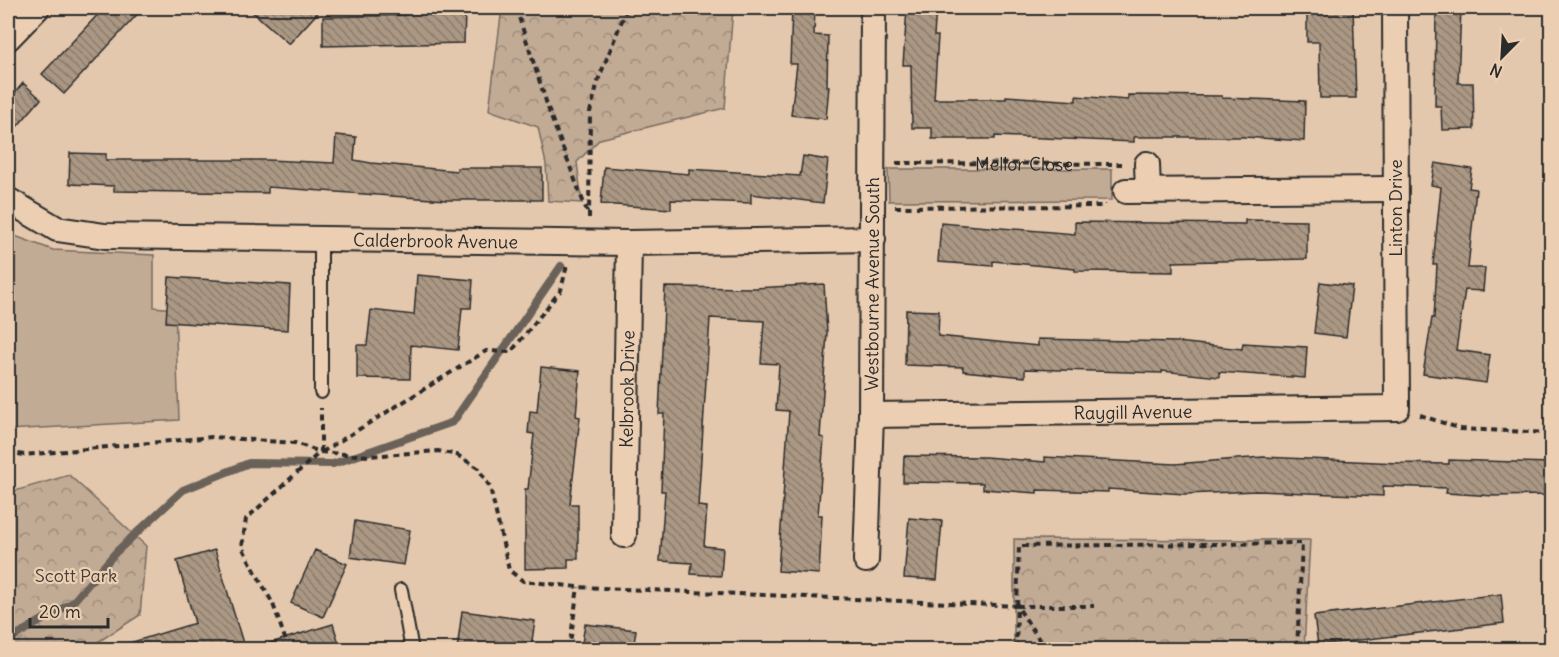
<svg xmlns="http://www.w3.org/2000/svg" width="1559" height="657" font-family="Delius,sans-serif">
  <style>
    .grass { fill: #c2ab95; stroke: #766b60; stroke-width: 1.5 }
    .park { fill: url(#park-crowns); stroke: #766b60; stroke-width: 1.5 }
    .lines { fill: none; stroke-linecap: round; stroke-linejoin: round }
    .stream { stroke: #6b6258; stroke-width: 8 }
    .building { fill: url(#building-back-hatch); stroke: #2b2b2b; stroke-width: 1.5 }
    .lane-casing { stroke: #2b2b2b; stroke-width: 16 }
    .street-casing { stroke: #2b2b2b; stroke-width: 28 }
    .path { stroke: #2b2b2b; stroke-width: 4; stroke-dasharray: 6 4.5; stroke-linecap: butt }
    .lane { stroke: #eccfb2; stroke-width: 12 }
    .street { stroke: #eccfb2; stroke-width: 24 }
    .labels { text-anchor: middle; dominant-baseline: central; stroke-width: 4.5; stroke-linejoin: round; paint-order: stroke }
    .street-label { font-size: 18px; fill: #2b2b2b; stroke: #eccfb2 }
    .park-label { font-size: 18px; fill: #423e3b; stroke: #eccfb2 }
  </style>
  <defs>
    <pattern id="park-crowns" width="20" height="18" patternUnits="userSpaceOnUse" patternTransform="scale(1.5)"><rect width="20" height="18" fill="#c2ab95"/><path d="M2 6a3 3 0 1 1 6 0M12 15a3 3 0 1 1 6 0" fill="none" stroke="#9e8b7a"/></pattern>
    <pattern id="building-back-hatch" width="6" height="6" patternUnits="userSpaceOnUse" patternTransform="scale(1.5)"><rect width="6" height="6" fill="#ab9884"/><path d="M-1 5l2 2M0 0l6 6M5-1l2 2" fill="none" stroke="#8b7c6c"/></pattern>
  </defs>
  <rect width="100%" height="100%" fill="#e4c8ad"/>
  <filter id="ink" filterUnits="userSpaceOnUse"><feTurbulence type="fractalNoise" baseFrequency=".0167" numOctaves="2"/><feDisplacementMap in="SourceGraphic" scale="12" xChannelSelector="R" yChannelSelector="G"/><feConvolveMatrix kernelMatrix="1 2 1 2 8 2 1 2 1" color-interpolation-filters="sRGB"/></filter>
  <g filter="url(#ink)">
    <path class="grass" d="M 888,169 L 1112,169 L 1112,200 L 889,201 Z
      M 8,236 L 15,236 L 53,250 L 154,255 L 154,307 L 175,309 L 179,420 L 8,430 Z"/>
    <path class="park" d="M 502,8 L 733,8 L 725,108 L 600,139 L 577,162 L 582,203 L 548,201 L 546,164 L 538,127 L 489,110 Z
      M 69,475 L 146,546 L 140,615 L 87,649 L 8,649 L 8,493 Z
      M 1014,539 L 1310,540 L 1304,649 L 1014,649 Z"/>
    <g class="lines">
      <path class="stream" d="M 8,640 L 72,603 L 116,552 L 183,490 L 249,463 L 333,464 L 453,422 L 561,266"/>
    </g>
    <path class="building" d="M 104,8 L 143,8 L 64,94 L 42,74 Z
      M 248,8 L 322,8 L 289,44 Z
      M 792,8 L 815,8 L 814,35 L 828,36 L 827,86 L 829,86 L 826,119 L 791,115 L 797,64 L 790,64 Z
      M 907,8 L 936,8 L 934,36 L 938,36 L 934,99 L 1006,99 L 1006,96 L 1076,101 L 1076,96 L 1128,100 L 1128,95 L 1222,96 L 1222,98 L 1305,101 L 1304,141 L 1244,137 L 1134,137 L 1134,142 L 995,136 L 995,139 L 932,139 L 932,128 L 912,128 L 911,65 L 903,65 Z
      M 1307,8 L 1353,8 L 1356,98 L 1320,98 L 1319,42 L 1307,42 Z
      M 1436,8 L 1461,8 L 1458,83 L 1473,83 L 1474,129 L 1442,130 L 1441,106 L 1435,106 Z
      M 407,13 L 465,13 L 464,43 L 323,46 L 323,17 L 407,15 Z
      M 23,83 L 41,99 L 8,137 L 8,101 Z
      M 336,135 L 356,137 L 354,160 L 371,163 L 457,171 L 457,168 L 542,168 L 542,200 L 446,200 L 268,187 L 268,193 L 114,191 L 114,186 L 69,184 L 70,153 L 106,154 L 106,160 L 268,160 L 334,163 Z
      M 803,156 L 828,160 L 823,203 L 751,194 L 751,203 L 671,200 L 671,209 L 601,204 L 604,167 L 689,174 L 689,169 L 800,176 Z
      M 1435,163 L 1472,169 L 1469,188 L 1476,189 L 1468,268 L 1485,268 L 1483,291 L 1465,290 L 1456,350 L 1490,355 L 1486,383 L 1423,374 L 1432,318 L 1434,318 L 1437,265 L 1433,265 L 1441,187 L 1431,185 Z
      M 1245,220 L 1307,221 L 1307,259 L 1173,262 L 1173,272 L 1075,271 L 1075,269 L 993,261 L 993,266 L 938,262 L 941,223 L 1075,234 L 1075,222 L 1245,224 Z
      M 417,275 L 473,280 L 471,308 L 462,308 L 458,350 L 411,345 L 410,379 L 357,378 L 357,345 L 367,345 L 371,310 L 414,315 Z
      M 169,277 L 290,285 L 288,330 L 166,322 Z
      M 1320,282 L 1352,286 L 1346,337 L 1314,333 Z
      M 824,284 L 827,333 L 820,437 L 824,438 L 818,515 L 822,515 L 819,574 L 778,571 L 789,411 L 776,410 L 779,364 L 761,363 L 764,321 L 710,318 L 698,506 L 707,507 L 704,546 L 723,548 L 721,576 L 691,574 L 692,563 L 660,561 L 665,491 L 661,491 L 664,414 L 659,414 L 665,287 L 755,288 Z
      M 906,310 L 939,311 L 938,336 L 1038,346 L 1038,339 L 1177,342 L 1242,349 L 1243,343 L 1307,347 L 1305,378 L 1219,372 L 1219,377 L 1162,371 L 1162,373 L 1025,369 L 1025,377 L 963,371 L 963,367 L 905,365 Z
      M 541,367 L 580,371 L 576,416 L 580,417 L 570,504 L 578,504 L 578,559 L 568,559 L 568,568 L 525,569 L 525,489 L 528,489 L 534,434 L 528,433 L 530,411 L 537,412 Z
      M 904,456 L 985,457 L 1045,462 L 1045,457 L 1175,464 L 1263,457 L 1399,463 L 1449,464 L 1449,460 L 1551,463 L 1551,495 L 1494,496 L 1446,493 L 1447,488 L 1383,486 L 1383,496 L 1257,491 L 1185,494 L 1108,489 L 1108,492 L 1037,490 L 1037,493 L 983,489 L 983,483 L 903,482 Z
      M 909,518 L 942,521 L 937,580 L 904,578 Z
      M 355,521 L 410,530 L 404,565 L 350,557 Z
      M 215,550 L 245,650 L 126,650 L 126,644 L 195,623 L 177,561 Z
      M 315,550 L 347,564 L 323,617 L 291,603 Z
      M 1501,594 L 1504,623 L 1318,645 L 1314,616 Z
      M 462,611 L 535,621 L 531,647 L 514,645 L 514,650 L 457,650 Z
      M 333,624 L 341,650 L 268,650 L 267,644 Z
      M 585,624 L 636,630 L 633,650 L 581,650 Z"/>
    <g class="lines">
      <defs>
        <path id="lane" d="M 321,238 L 321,392
          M 401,590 L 412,650"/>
        <g id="street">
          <path d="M 8,38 L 37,8"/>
          <path d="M 1147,164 L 1148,191"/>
          <path d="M 1126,191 L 1395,189"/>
          <path id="s2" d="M 8,200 L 57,229 L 105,236 L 629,243 L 873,239"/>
          <path id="s3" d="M 871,415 L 1397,408 L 1395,8"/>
          <path id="s4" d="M 624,535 L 629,243"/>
          <path id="s5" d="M 866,560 L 871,415 L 873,8"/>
        </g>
      </defs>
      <use href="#lane" class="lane-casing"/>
      <use href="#street" class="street-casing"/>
      <g class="path">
        <path d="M 516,8 L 551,117 L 588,214"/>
        <path id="s1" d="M 896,163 L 1122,164"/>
        <path d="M 895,207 L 1106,206"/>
        <path d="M 589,218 L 590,112 L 599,78 L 627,8"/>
        <path d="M 1420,415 L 1461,429 L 1552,433"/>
        <path d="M 8,452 L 24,455 L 212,437 L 295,443 L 320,452 L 368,456 L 438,451 L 457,455 L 478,468 L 490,487 L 509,570 L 523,581 L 578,587 L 1017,606 L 1016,650"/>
        <path d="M 321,452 L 321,408"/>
        <path d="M 322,452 L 486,351 L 511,352 L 561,290 L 567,265"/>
        <path d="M 1017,606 L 1019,546 L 1302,543 L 1297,650"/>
        <path d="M 289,650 L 273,604 L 242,547 L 246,519 L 320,452"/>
        <path d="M 569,650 L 578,587"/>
        <path d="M 1046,650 L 1017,606 L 1094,606"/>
      </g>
      <use href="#lane" class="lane"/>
      <use href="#street" class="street"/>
    </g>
  </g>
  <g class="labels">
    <g class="street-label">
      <text stroke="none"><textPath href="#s1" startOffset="128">Mellor Close</textPath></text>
      <text transform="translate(1395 208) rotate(-90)">Linton Drive</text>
      <text stroke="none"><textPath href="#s2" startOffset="436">Calderbrook Avenue</textPath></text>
      <text stroke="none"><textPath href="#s5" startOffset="276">Westbourne Avenue South</textPath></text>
      <text stroke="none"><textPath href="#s4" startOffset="146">Kelbrook Drive</textPath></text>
      <text stroke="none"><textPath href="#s3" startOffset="262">Raygill Avenue</textPath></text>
    </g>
    <g class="park-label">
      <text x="76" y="575">Scott Park</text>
    </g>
  </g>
  <rect width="1559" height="657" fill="none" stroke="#eccfb2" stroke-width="30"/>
  <rect x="15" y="15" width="1529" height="627" fill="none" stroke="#2b2b2b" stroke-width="2" filter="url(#ink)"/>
  <g transform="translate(1502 57) rotate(204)" stroke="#eccfb2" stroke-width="4.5" paint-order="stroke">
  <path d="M0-4.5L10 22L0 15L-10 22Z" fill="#2b2b2b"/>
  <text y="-9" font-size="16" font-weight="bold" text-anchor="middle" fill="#2b2b2b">N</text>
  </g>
  <path d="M30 618v9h78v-9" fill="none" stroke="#2b2b2b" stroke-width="3"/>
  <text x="39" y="618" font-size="18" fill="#2b2b2b" stroke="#eccfb2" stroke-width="4.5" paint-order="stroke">20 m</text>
</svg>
